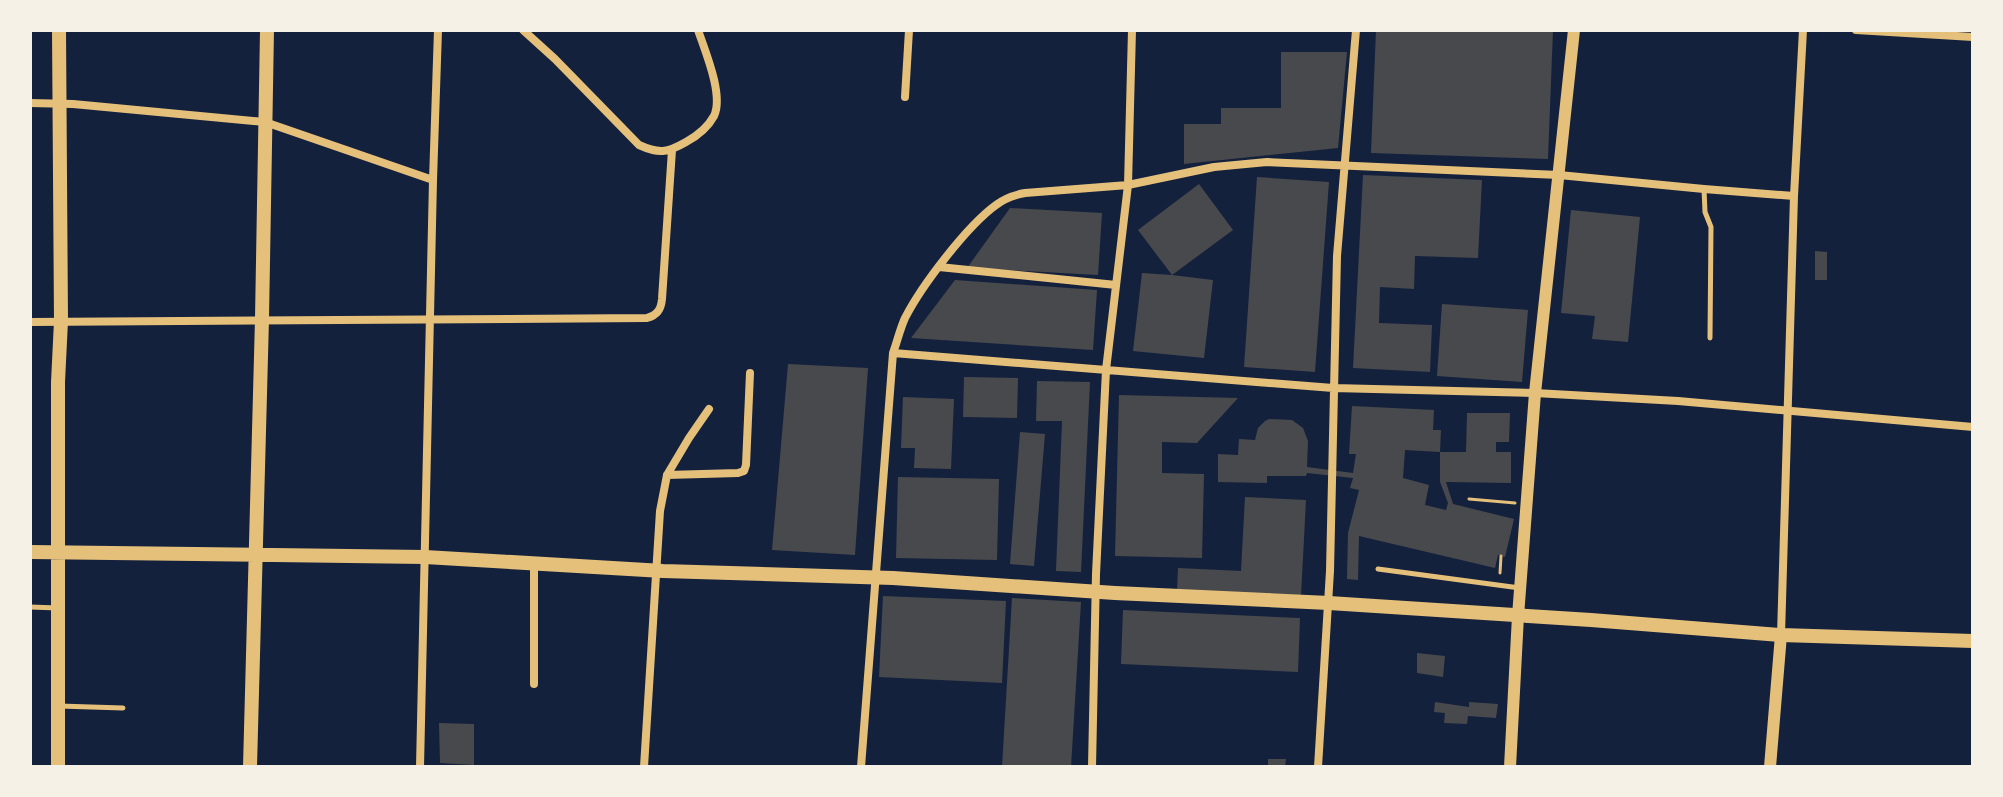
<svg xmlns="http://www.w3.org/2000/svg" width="2003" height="797" font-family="Roboto,sans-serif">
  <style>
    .building { fill: #48494c }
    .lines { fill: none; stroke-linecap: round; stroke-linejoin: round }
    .path { stroke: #e5c07b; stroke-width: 3 }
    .service { stroke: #e5c07b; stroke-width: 5 }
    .minor { stroke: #e5c07b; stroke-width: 8 }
    .tertiary { stroke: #e5c07b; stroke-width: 12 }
    .secondary { stroke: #e5c07b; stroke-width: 14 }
  </style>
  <rect width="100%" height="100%" fill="#14213d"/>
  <path class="building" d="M 1376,30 L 1553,30 L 1548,159 L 1371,153 Z
    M 1281,52 L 1347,52 L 1338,148 L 1184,164 L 1184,124 L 1221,124 L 1221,108 L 1281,108 Z
    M 1363,175 L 1482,180 L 1478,258 L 1415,256 L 1414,289 L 1380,287 L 1379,323 L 1432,325 L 1430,372 L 1353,368 Z
    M 1257,177 L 1329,182 L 1315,372 L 1244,367 Z
    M 1199,184 L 1233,230 L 1172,275 L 1213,280 L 1204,358 L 1133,351 L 1142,273 L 1172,275 L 1138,230 Z
    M 1010,208 L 1102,213 L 1098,275 L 967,268 Z
    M 1571,210 L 1640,217 L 1628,342 L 1592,339 L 1595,316 L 1561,313 Z
    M 1815,251 L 1827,252 L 1827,280 L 1815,280 Z
    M 955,280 L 1097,290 L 1093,350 L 911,338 Z
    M 1442,304 L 1528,310 L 1522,382 L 1437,376 Z
    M 788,364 L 868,368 L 855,555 L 772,550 Z
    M 964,377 L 1018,378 L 1017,418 L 963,417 Z
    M 1037,381 L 1090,382 L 1081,572 L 1056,571 L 1062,421 L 1036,421 Z
    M 1119,395 L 1238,398 L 1197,443 L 1162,442 L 1162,473 L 1204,474 L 1202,558 L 1115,556 Z
    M 903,397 L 954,399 L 951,469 L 914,468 L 915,448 L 901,448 Z
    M 1352,406 L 1434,410 L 1433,430 L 1441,430 L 1440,452 L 1405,450 L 1403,478 L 1429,485 L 1425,505 L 1446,510 L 1448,503 L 1440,482 L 1440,452 L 1466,452 L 1467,413 L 1510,413 L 1509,442 L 1496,442 L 1496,452 L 1511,452 L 1511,483 L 1446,482 L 1453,504 L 1514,519 L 1505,557 L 1498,555 L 1495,568 L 1359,536 L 1358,580 L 1347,579 L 1348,533 L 1359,490 L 1350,488 L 1353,478 L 1307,473 L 1306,476 L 1267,476 L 1267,483 L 1218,482 L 1218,454 L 1238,455 L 1239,439 L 1255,440 L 1258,428 L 1265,421 L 1269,419 L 1292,420 L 1303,428 L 1308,441 L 1307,467 L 1353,473 L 1356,454 L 1349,454 Z
    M 1020,432 L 1045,434 L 1034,566 L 1010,564 Z
    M 898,477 L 999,479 L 997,560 L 896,558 Z
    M 1245,497 L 1306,500 L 1301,596 L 1177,590 L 1178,568 L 1241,571 Z
    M 883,596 L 1006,601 L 1002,683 L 879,677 Z
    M 1012,598 L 1081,602 L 1071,767 L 1002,767 Z
    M 1123,610 L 1300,618 L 1298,672 L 1121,664 Z
    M 1417,653 L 1445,656 L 1443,677 L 1417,673 Z
    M 1435,702 L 1469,707 L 1469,702 L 1498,704 L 1496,718 L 1468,716 L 1467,724 L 1444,723 L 1445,713 L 1434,712 Z
    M 439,723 L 474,724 L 474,765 L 440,763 Z
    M 1268,759 L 1286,759 L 1285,767 L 1268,767 Z"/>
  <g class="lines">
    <path class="path" d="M 1469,499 L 1515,503
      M 1500,573 L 1501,556"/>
    <path class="service" d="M 1704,189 L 1705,212 L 1711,227 L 1710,338
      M 1378,569 L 1520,588
      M 30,607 L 58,608
      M 59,706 L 123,708"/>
    <path class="minor" d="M 523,30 L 555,59 L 639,145 C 659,154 667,153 686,142 C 697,136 708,127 714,116 C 724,95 705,51 698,30
      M 1856,30 L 1973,37
      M 905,97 L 909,30
      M 30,103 L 73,104 L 265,122 L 433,180
      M 939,267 L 1116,285
      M 30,322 L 647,318 C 657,315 661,310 662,299 L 672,150
      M 893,353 L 1333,388 L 1535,393 L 1678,401 L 1973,427
      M 667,475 L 738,473 L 744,471 L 746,465 L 750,373
      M 1781,635 L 1794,196 L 1803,30
      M 534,684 L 534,563
      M 420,767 L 433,180 L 438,30
      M 644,767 L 660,511 L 667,475 L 689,438 L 709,409
      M 861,767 L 893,353 C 897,342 900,329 905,318 C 922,285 967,226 996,205 C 1005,198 1014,195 1025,193 L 1128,185 L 1214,167 L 1267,162 L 1559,175 L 1704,189 L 1794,196
      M 1092,767 L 1096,574 L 1106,370 L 1128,185 L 1132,30
      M 1318,767 L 1330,571 L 1337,256 L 1356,30"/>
    <path class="tertiary" d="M 1510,767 L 1518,616 L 1535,393 L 1574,30
      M 1770,767 L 1781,635"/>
    <path class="secondary" d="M 30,552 L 425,557 L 663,571 L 893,578 L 1115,593 L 1329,603 L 1591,620 L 1781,635 L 1973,641
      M 58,767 L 58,382 L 61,321 L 59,30
      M 250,767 L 262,319 L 267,30"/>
  </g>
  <rect width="2003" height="797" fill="none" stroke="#f6f1e7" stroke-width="64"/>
</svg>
